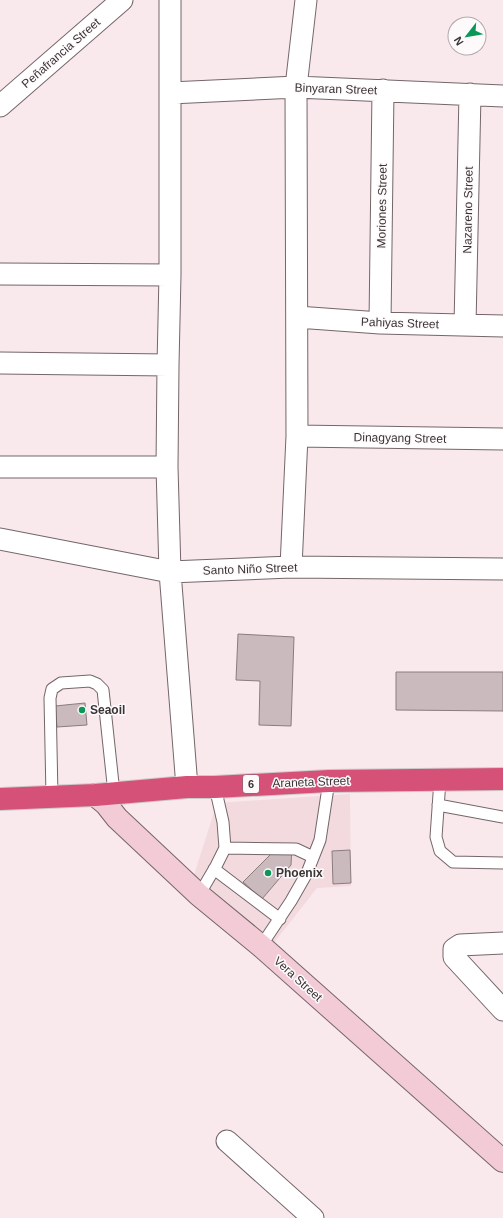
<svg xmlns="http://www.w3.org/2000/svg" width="503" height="1218" font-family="Arial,sans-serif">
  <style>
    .built { fill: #f3dadf }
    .building { fill: #cababd; stroke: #8a7c7e }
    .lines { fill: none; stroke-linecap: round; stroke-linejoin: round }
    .lane-casing { stroke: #746669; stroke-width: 13 }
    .street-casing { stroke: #746669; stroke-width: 23 }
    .secondary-casing { stroke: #746669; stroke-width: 24 }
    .highway-casing { stroke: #cccaca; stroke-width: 24 }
    .lane { stroke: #fff; stroke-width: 11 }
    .street { stroke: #fff; stroke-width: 21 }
    .secondary { stroke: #f3cbd6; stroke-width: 22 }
    .highway { stroke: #d65178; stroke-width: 22 }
    .poi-dot { fill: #0a9757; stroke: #fefafb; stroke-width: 1.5 }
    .labels { text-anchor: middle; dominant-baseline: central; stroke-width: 3; stroke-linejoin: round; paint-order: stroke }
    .shield { fill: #fefafb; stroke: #756f70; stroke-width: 1 }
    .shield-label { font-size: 11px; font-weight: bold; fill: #3a3435 }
    .street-label { font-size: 12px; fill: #3a3435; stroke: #fefafb }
    .poi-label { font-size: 12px; font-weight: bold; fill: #3a3435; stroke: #fefafb; text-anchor: start }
  </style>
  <rect width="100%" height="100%" fill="#f9e9ec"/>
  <path class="built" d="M 350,794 L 351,886 L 317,888 L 273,944 L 194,875 L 217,803 Z"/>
  <path class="building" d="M 238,634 L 294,637 L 291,726 L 259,725 L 260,681 L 236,680 Z
    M 396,672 L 503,672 L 503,711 L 396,710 Z
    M 85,703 L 87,725 L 57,727 L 55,706 Z
    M 292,844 L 291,865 L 262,899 L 243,882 L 270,855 L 271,845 Z
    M 350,850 L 351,883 L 333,884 L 332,851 Z"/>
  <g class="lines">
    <defs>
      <path id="lane" d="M 440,780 L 436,837 L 440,851 L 453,862 L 503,863
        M 52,796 L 50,698 L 52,689 L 61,683 L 90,681 L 97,684 L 103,690 L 114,793
        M 438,805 L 503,817
        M 225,848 L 296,849 L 313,857
        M 214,869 L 280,919
        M 199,895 L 216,866 L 225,848 L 223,822 L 215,787
        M 261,946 L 291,901 L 307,873 L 320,840 L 329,781"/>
      <path id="street" d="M 170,0 L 170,275 L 168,365 L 167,467 L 170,572 L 187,787
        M 170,93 L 296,87 L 503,96
        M 0,106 L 122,0
        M 0,274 L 170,275
        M 297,317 L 380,323 L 503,326
        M 380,323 L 383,90
        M 465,325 L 470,94
        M 0,363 L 168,365
        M 297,436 L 503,439
        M 0,467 L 167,467
        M 0,539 L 170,572 L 291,567 L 503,569
        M 291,567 L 297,436 L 296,87 L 306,0
        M 503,943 L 460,945 L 454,949 L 454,957 L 503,1010
        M 227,1141 L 313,1218"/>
      <path id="secondary" d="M 95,795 L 106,804 L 117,818 L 199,895 L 261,946 L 503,1161"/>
      <path id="highway" d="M 0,799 L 95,795 L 187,787 L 215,787 L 329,781 L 503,779"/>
    </defs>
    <use href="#lane" class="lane-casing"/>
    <use href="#street" class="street-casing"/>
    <use href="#secondary" class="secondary-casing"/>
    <use href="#highway" class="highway-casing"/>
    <use href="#lane" class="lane"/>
    <use href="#street" class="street"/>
    <use href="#secondary" class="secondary"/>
    <use href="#highway" class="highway"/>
  </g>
  <g class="poi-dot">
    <circle cx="82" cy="710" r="4"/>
    <circle cx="268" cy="873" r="4"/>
  </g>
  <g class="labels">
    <rect class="shield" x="243" y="775" width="16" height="18" rx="3"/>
    <g class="shield-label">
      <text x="251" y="784">6</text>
    </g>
    <g class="street-label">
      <text transform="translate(61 53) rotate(-41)">Peñafrancia Street</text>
      <text transform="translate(336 89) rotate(2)">Binyaran Street</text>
      <text transform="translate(382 206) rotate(-89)">Moriones Street</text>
      <text transform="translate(468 210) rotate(-89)">Nazareno Street</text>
      <text transform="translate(400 323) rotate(2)">Pahiyas Street</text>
      <text transform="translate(400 438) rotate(1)">Dinagyang Street</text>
      <text transform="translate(250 569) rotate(-2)">Santo Niño Street</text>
      <text transform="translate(311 782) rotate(-2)">Araneta Street</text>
      <text transform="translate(298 979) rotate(42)">Vera Street</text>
    </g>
    <g class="poi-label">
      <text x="90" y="710">Seaoil</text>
      <text x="276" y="873">Phoenix</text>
    </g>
  </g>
  <g transform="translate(467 36) rotate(239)"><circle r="19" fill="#fefafb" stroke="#b0abac"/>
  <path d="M0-3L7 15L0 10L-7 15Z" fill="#0a9757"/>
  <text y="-6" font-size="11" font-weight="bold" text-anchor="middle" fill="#3a3435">N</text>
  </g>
</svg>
